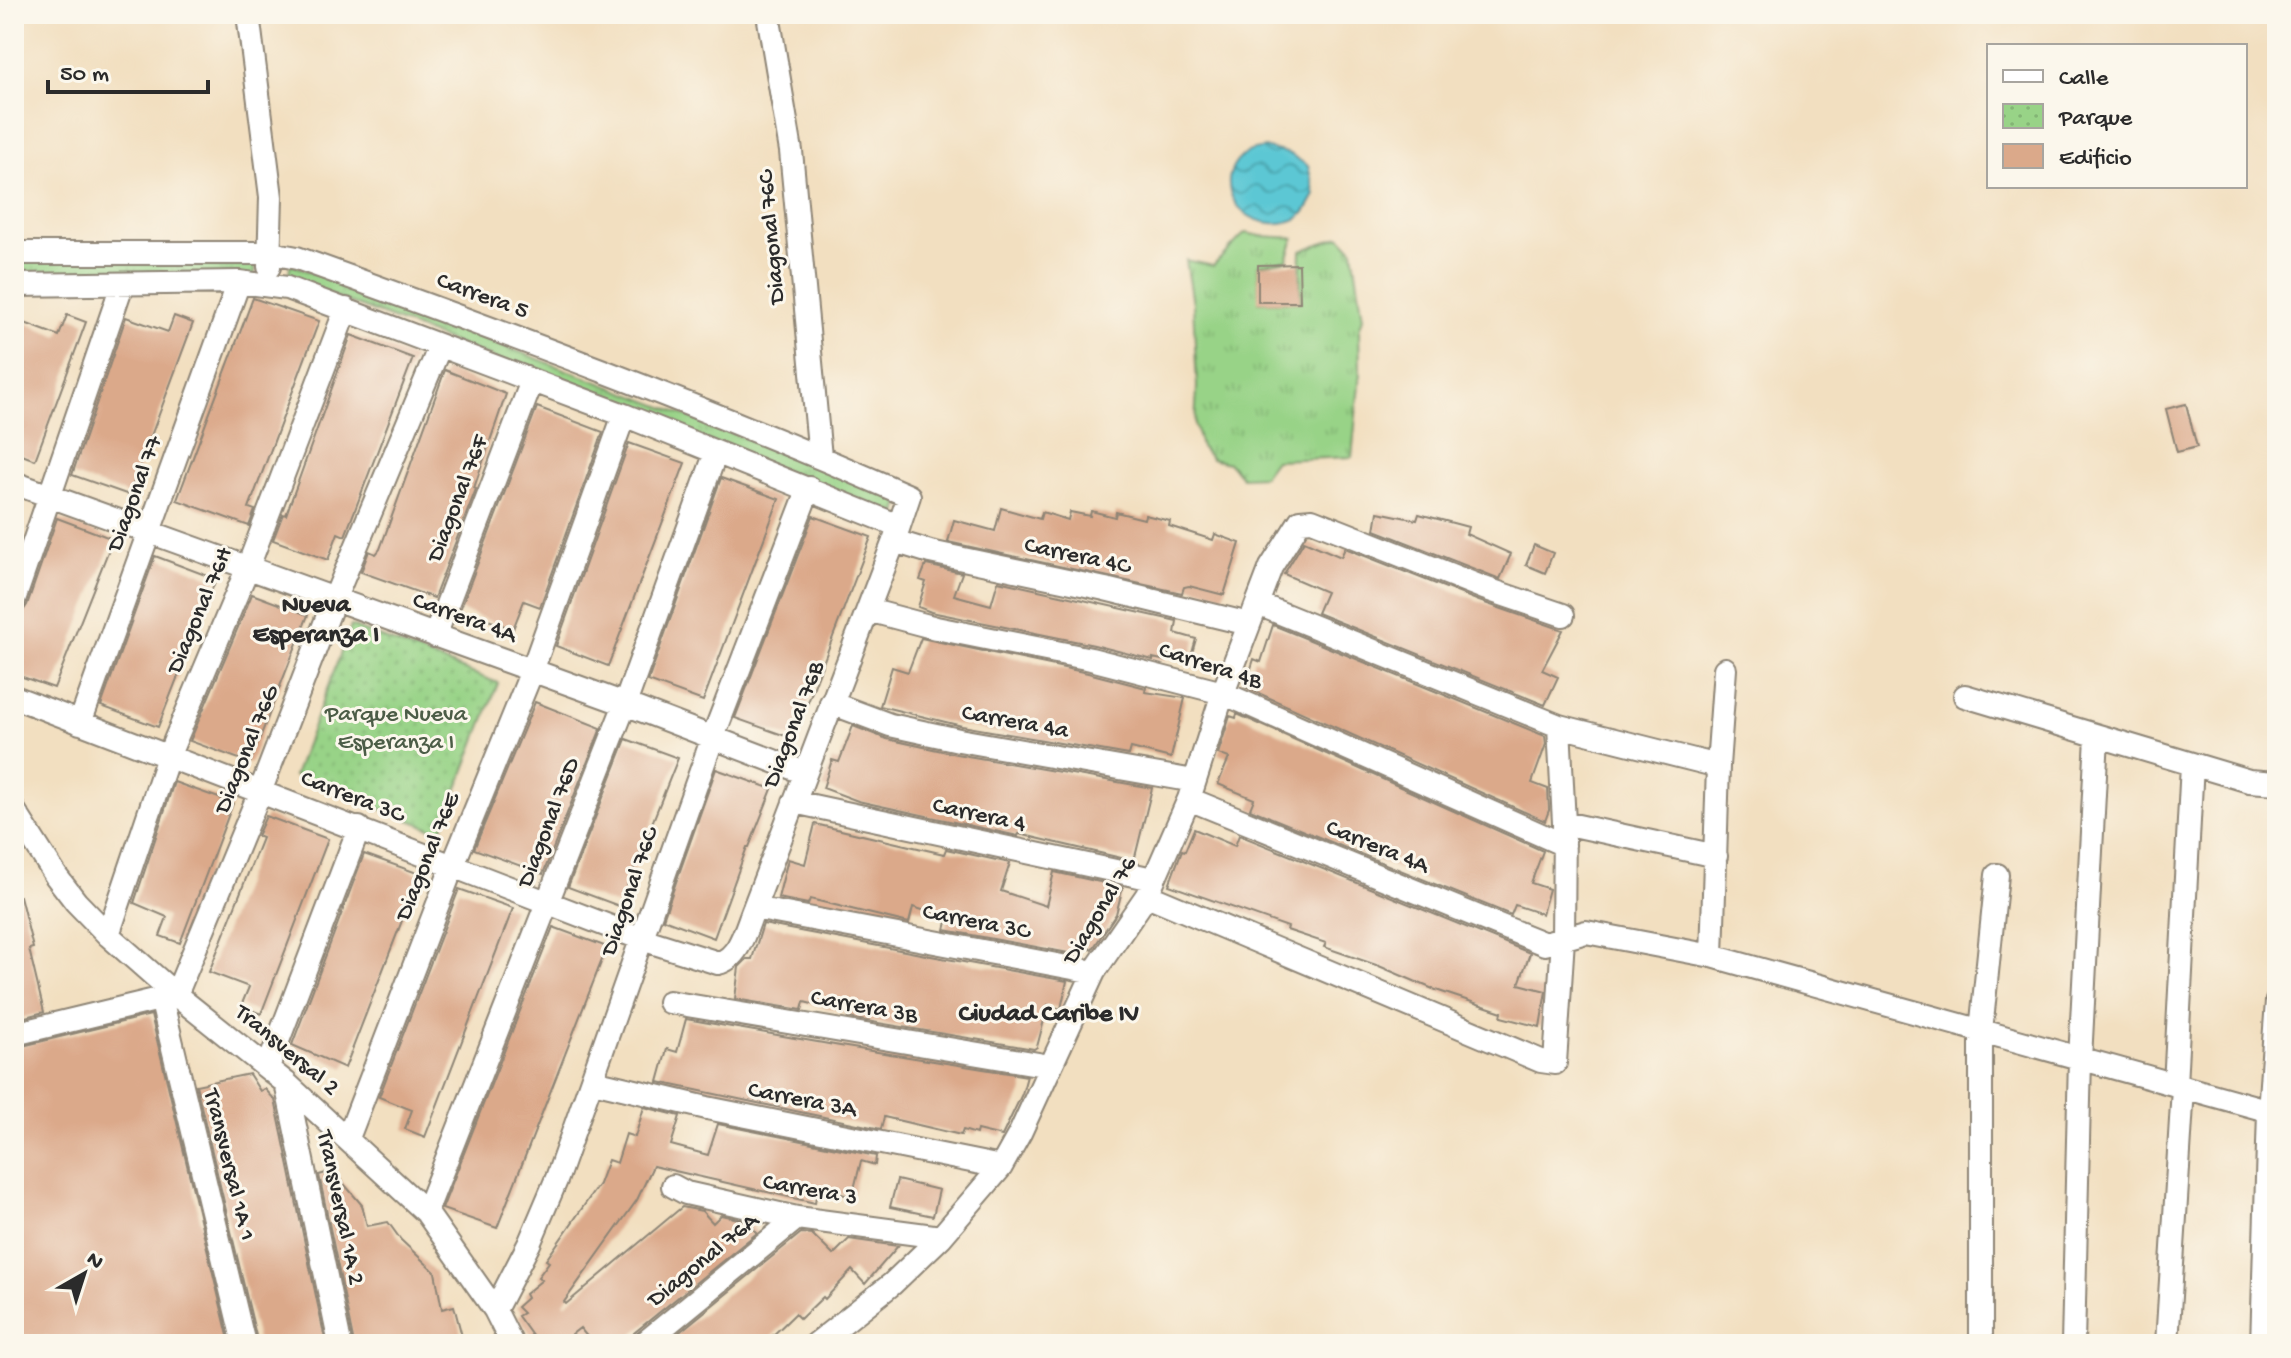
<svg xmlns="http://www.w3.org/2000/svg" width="2291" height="1358" font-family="'Gochi Hand',sans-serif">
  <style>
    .grass { fill: url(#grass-tufts); stroke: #627f59; stroke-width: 2 }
    .park { fill: url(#park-dots); stroke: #627f59; stroke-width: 2 }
    .water { fill: url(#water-waves); stroke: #437980; stroke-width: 2 }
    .building { fill: #dba98a }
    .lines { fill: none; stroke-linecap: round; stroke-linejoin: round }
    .minor-casing { stroke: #8e8576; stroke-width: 26 }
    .minor { stroke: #fff; stroke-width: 22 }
    .labels { text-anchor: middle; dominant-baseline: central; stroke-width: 6; stroke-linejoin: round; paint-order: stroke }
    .street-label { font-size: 24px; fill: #2b2b2b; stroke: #fbf7ec }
    .park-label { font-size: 24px; fill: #4c5d47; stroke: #fbf7ec }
    .neighbourhood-label { font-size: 26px; font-weight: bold; fill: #2b2b2b; stroke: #fbf7ec }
  </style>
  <defs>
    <pattern id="grass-tufts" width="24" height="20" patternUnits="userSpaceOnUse" patternTransform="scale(2)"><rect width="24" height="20" fill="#98d387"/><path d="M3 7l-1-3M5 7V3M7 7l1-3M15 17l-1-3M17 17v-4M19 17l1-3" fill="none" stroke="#83b575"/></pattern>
    <pattern id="park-dots" width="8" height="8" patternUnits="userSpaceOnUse" patternTransform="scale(2)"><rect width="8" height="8" fill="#98d387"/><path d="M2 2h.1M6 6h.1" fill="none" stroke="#83b575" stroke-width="1.8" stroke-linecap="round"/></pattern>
    <pattern id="water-waves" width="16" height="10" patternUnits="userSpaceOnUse" patternTransform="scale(2)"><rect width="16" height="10" fill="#5bc7d4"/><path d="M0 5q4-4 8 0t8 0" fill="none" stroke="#4ba2ac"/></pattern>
  </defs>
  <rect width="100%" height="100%" fill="#fbf7ec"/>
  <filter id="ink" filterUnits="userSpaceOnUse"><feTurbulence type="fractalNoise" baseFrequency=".0125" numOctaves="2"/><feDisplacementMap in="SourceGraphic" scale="16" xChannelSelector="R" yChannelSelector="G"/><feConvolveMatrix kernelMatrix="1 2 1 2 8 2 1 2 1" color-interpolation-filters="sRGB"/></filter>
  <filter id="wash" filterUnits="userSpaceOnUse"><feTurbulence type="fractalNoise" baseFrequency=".006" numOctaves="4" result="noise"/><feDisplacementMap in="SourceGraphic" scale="32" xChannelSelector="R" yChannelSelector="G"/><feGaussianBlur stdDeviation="1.8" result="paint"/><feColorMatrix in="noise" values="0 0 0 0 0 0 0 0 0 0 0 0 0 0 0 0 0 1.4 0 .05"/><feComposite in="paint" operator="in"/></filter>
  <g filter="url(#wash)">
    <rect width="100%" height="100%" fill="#f2dfc0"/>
    <path class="grass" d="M 1245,233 L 1261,236 L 1294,238 L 1287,260 L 1258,265 L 1259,302 L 1300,302 L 1301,251 L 1340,236 L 1353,250 L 1363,318 L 1359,330 L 1360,373 L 1352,457 L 1275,460 L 1263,476 L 1242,477 L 1229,463 L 1211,459 L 1201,447 L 1195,425 L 1197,387 L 1193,303 L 1186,260 L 1213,266 Z
      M 14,260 L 257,260 L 254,277 L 14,281 Z
      M 290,264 L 901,498 L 897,514 L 289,279 Z"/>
    <path class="park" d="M 351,626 L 498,683 L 441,832 L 294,776 Z"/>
    <path class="water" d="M 1267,148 L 1290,154 L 1308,166 L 1315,195 C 1311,201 1307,212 1301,216 C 1294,222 1279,224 1271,223 C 1231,219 1212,175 1248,152 C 1253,149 1261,149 1267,148 Z"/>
    <g id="blocks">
      <path class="building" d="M 1299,264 L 1300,302 L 1258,302 L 1258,265 Z
        M 253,298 L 319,321 L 249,508 L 255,510 L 249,526 L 177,500 Z
        M 67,315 L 86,322 L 35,460 L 14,452 L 14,319 L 59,336 Z
        M 174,316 L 193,323 L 129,495 L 72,475 L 126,317 L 168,332 Z
        M 351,335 L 413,358 L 345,536 L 338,533 L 328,560 L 273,540 L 283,514 L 286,515 Z
        M 445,370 L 506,394 L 474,488 L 476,489 L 434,598 L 361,572 L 369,551 L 376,554 L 380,549 Z
        M 2186,404 L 2197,447 L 2177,452 L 2166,409 Z
        M 537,407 L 603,432 L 540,607 L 524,601 L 513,629 L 460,610 Z
        M 629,443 L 685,463 L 608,666 L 556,646 Z
        M 721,478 L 779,499 L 703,701 L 648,681 Z
        M 1001,508 L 1040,519 L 1042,512 L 1068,520 L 1070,512 L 1090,516 L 1091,511 L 1115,517 L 1116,512 L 1144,519 L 1145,515 L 1170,521 L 1169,526 L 1213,540 L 1215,534 L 1240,543 L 1224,595 L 1189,586 L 1184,587 L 1182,593 L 948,542 L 954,520 L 995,531 Z
        M 1378,512 L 1417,520 L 1419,514 L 1468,527 L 1466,534 L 1511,554 L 1500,579 L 1375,530 Z
        M 813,516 L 871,537 L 794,739 L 735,718 Z
        M 57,518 L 113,539 L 54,688 L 14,674 L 14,614 L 23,611 L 27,605 Z
        M 1304,541 L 1341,557 L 1345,548 L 1479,601 L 1563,630 L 1542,670 L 1558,677 L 1545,705 L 1317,613 L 1326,592 L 1284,574 Z
        M 1534,545 L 1553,553 L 1545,573 L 1526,565 Z
        M 155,556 L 216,579 L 158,727 L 101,706 Z
        M 926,565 L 962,573 L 954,595 L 991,605 L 998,581 L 1177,621 L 1175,633 L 1196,639 L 1190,660 L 1167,654 L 1166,661 L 1153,658 L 1153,660 L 1094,645 L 931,612 L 918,607 L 926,582 L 920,580 Z
        M 252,594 L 308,615 L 250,763 L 190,741 Z
        M 1273,625 L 1545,736 L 1546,744 L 1532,783 L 1548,789 L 1549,810 L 1545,821 L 1245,687 L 1254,659 L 1261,662 Z
        M 921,638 L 1088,673 L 1146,688 L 1145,692 L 1185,698 L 1171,758 L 1131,748 L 1129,755 L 962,726 L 880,706 L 892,667 L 908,672 Z
        M 535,702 L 601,728 L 543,874 L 474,849 Z
        M 1237,714 L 1543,851 L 1531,883 L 1549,889 L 1542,914 L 1515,905 L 1511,915 L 1250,809 L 1254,799 L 1218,784 L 1229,758 L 1218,754 L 1230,716 L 1236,718 Z
        M 853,726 L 887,739 L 956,754 L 1152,788 L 1134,861 L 1019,834 L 1018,836 L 858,801 L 823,788 L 832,760 L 839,762 Z
        M 626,739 L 678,758 L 619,906 L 568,887 Z
        M 716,769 L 772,789 L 749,847 L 747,847 L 714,938 L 663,919 Z
        M 174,782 L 233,803 L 180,943 L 160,936 L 167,917 L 134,903 Z
        M 266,816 L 328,839 L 261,1014 L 241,1006 L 249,987 L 209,972 L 262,838 L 257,836 Z
        M 815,824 L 944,854 L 946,849 L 1010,863 L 1001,891 L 1046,906 L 1054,872 L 1123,887 L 1116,914 L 1092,950 L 1077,942 L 1074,954 L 945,930 L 948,918 L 913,907 L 909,923 L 810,899 L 808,904 L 778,898 L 788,859 L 805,864 Z
        M 1194,829 L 1235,846 L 1239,835 L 1530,953 L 1519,984 L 1546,991 L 1540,1027 L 1501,1017 L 1502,1012 L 1433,989 L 1379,966 L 1324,947 L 1326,943 L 1287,930 L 1288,927 L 1169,885 L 1182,850 L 1185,851 Z
        M 364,854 L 420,874 L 345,1068 L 292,1045 Z
        M 459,889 L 513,908 L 425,1137 L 405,1129 L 412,1110 L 379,1097 Z
        M 14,896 L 20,896 L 33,948 L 29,949 L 44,1012 L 14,1020 Z
        M 763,924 L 931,956 L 1067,981 L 1061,1009 L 1048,1005 L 1037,1047 L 1034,1049 L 848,1018 L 849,1013 L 804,1002 L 802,1010 L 735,999 L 739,967 L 747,959 L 752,959 Z
        M 553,927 L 607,947 L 497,1228 L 442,1209 Z
        M 151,1015 L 230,1344 L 50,1344 L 48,1336 L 14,1344 L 14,1048 Z
        M 686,1019 L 840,1046 L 1027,1076 L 1022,1094 L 1002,1136 L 977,1130 L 976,1134 L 963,1130 L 961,1135 L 884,1117 L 881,1129 L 658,1082 L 667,1049 L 677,1052 Z
        M 249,1074 L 260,1091 L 265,1089 L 275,1100 L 326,1344 L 258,1344 L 196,1085 Z
        M 644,1107 L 680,1116 L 671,1145 L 708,1155 L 718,1124 L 876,1156 L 875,1165 L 861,1161 L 852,1197 L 817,1187 L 815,1203 L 653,1166 L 637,1200 L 564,1302 L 566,1304 L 682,1207 L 702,1211 L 713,1223 L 721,1215 L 747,1221 L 757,1233 L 634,1333 L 629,1344 L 593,1344 L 580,1328 L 559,1344 L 538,1344 L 518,1316 L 523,1313 L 517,1307 L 527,1298 L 525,1294 L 542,1280 L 538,1277 L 549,1262 L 546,1260 L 599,1184 L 608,1160 L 617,1163 L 626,1134 L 635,1137 Z
        M 333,1171 L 362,1205 L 367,1226 L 388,1222 L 401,1240 L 435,1272 L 442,1309 L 454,1306 L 464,1344 L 354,1344 L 319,1175 Z
        M 897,1180 L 939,1190 L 933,1216 L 890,1207 Z
        M 801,1233 L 812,1234 L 833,1255 L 849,1239 L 898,1246 L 865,1284 L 852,1270 L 825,1299 L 823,1297 L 800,1319 L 795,1314 L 764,1344 L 665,1344 Z"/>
    </g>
  </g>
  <g filter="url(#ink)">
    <use href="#blocks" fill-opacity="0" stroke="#8e8576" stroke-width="2"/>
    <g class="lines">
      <defs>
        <path id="minor" d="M 248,14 L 271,197 L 269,267
          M 768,14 L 791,151 L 820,457
          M 14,253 L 271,253 L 297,258 C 503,332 709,408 909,496 L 894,541 L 754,908 C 746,927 740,958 718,963 L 642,939 L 14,697
          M 14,285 L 239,282 L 287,288 L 624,415 L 899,526
          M 14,483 L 625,704 L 805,773
          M 894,541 L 930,552 L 1105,589 L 1249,624
          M 14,600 L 122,285
          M 1258,604 L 1559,726 L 1718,766 L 1712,956
          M 868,610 L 936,628 L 1091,659 L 1223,693 L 1564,845
          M 435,636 L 532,381
          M 1965,696 L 2249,781 L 2277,783
          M 831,703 L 890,725 L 959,740 L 1194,781
          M 80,723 L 239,282
          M 1718,766 L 1725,669
          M 1189,799 L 1545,944 L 1586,932 L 1712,956 L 2277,1113
          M 794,802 L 1153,879
          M 14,810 L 56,876 L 76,902 L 108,935 L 176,995 L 286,1083 L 426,1212 L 495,1310 L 512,1344
          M 1564,823 L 1716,856
          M 1147,895 L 1541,1061 L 1555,1063 L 1563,939 L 1564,823 L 1559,726
          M 754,908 L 1094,972
          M 108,935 L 168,757 L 248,567 L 346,309
          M 161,998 L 244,1344
          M 669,1002 L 1050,1066
          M 14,1034 L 176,995 L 260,792 L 334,600 L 440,346
          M 268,1067 L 359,828
          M 593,1081 L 707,1108 L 1001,1167
          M 286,1083 L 340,1344
          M 2175,1085 L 2192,764
          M 348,1138 L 453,865 L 532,671 L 624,415
          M 673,1186 L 686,1193 L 797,1218 L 941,1237
          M 426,1212 L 625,704 L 716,452
          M 495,1310 L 529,1244 L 557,1178 L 713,737 L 809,488
          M 643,1344 L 797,1218
          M 816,1344 L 892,1284 L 941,1237 L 1001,1167 L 1020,1133 L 1094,972 L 1147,895 L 1189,799 L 1223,693 L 1271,567 L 1300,521 L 1312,520 L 1484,588 L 1563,615
          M 1981,1344 L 1981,1031 L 1997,875
          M 2073,1344 L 2080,1059 L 2097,737
          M 2167,1344 L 2183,1088
          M 2262,1344 L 2269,1111 L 2277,1001"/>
      </defs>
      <use href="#minor" class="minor-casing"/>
      <use href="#minor" class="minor"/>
    </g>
  </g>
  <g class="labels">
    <g class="street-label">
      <text transform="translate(773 237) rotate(-95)">Diagonal 76C</text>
      <text transform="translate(482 297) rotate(20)">Carrera 5</text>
      <text transform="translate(136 494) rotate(-70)">Diagonal 77</text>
      <text transform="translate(459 499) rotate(-69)">Diagonal 76F</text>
      <text transform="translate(1077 557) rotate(12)">Carrera 4C</text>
      <text transform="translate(201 611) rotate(-67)">Diagonal 76H</text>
      <text transform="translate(464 619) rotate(20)">Carrera 4A</text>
      <text transform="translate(1210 667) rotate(18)">Carrera 4B</text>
      <text transform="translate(1015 723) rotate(10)">Carrera 4a</text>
      <text transform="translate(795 725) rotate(-69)">Diagonal 76B</text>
      <text transform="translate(248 750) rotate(-68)">Diagonal 76G</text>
      <text transform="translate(352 798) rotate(21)">Carrera 3C</text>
      <text transform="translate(979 816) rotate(12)">Carrera 4</text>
      <text transform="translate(550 823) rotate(-69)">Diagonal 76D</text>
      <text transform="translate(1377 848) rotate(22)">Carrera 4A</text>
      <text transform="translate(429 857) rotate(-68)">Diagonal 76E</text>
      <text transform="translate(631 892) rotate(-71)">Diagonal 76C</text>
      <text transform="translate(1101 911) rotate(-59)">Diagonal 76</text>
      <text transform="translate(976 923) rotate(11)">Carrera 3C</text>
      <text transform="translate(864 1008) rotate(10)">Carrera 3B</text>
      <text transform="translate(286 1051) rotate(40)">Transversal 2</text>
      <text transform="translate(802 1101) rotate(11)">Carrera 3A</text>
      <text transform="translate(228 1165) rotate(76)">Transversal 1A 1</text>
      <text transform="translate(810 1191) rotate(10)">Carrera 3</text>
      <text transform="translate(339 1208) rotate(78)">Transversal 1A 2</text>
      <text transform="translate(704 1261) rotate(-39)">Diagonal 76A</text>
    </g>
    <g class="park-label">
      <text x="396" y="715">Parque Nueva<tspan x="396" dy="28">Esperanza I</tspan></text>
    </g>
    <g class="neighbourhood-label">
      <text x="316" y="606">Nueva<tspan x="316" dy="30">Esperanza I</tspan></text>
      <text x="1049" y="1015">Ciudad Caribe IV</text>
    </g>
  </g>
  <rect width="2291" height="1358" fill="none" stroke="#fbf7ec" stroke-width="48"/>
  <rect x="1987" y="44" width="260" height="144" fill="#fbf7ec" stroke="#a8a59f" stroke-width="2"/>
  <rect x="2003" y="70" width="40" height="12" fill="#ffffff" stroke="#a8a59f" stroke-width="2"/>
  <text x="2059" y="84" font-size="24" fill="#2b2b2b">Calle</text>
  <rect x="2003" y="104" width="40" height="24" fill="url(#park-dots)" stroke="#a8a59f" stroke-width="2"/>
  <text x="2059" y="124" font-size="24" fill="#2b2b2b">Parque</text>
  <rect x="2003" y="144" width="40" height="24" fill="#dba98a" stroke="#a8a59f" stroke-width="2"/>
  <text x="2059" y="164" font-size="24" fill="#2b2b2b">Edificio</text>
  <g transform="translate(84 1274) rotate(39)" stroke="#fbf7ec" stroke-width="6" paint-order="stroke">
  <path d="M0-6L14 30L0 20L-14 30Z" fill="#2b2b2b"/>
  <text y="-12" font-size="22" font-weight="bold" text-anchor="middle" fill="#2b2b2b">N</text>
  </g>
  <path d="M48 80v12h160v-12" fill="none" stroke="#2b2b2b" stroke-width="4"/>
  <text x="60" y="80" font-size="24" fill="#2b2b2b" stroke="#fbf7ec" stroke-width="6" paint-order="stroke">50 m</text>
</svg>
